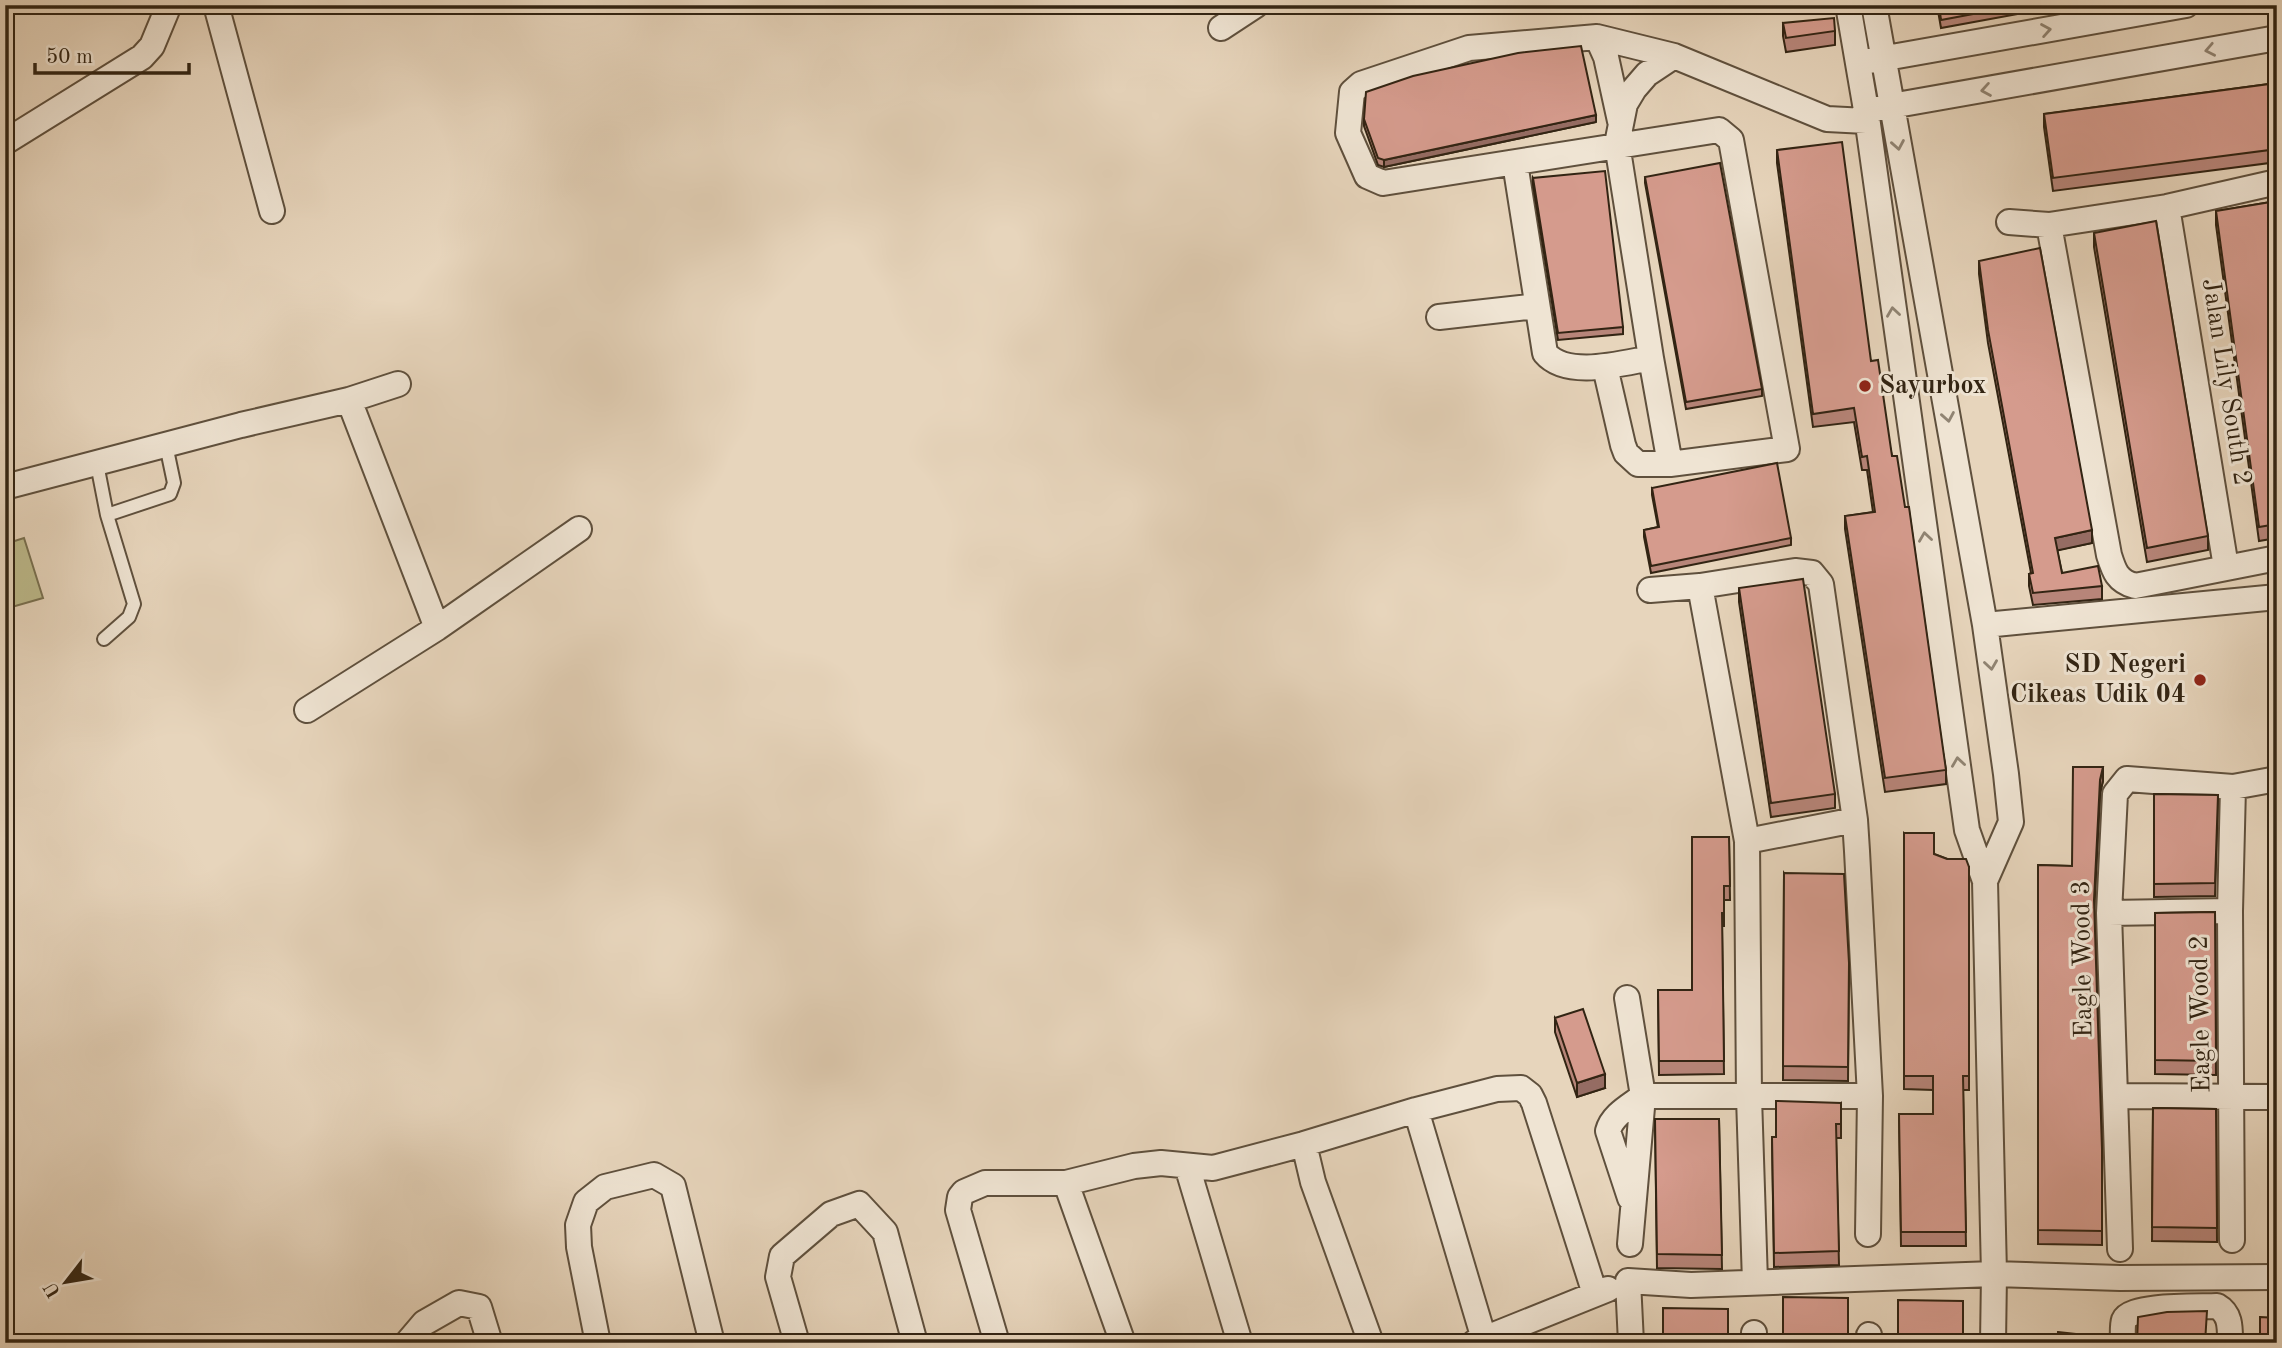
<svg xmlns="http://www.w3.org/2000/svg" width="2282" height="1348" font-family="'Old Standard TT',serif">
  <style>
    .green { fill: #bdbb8c; stroke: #787050; stroke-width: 2 }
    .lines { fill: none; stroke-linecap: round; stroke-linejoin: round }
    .lane-casing { stroke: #5f503d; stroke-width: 16 }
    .street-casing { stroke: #5f503d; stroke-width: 28 }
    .lane { stroke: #efe4d3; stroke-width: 12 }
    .street { stroke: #efe4d3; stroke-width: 24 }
    .wall { fill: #b78579; stroke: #322413; stroke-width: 2 }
    .shaded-wall { fill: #956c63; stroke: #322413; stroke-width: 2 }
    .building { fill: #d59b8d; stroke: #322413; stroke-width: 2 }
    .oneway { stroke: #908473 }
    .poi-dot { fill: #8f2418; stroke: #efe4d3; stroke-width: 2.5 }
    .labels { text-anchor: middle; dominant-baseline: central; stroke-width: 6; stroke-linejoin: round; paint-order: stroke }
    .street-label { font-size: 26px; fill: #322413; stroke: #efe4d3 }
    .poi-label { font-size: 26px; font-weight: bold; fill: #322413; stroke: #efe4d3; text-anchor: start }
  </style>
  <rect width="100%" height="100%" fill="#e7d5bc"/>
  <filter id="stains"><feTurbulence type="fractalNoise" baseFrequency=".00286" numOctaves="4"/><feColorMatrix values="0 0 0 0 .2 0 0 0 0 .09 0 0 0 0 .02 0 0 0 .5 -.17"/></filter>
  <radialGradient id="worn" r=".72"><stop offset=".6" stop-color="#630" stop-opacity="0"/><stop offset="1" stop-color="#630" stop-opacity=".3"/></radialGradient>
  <path class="green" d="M 24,538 L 43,598 L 5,609 L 5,544 Z"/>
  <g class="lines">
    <defs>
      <path id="lane" d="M 97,464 L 107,515 L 134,604 L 129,617 L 104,639
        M 107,515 L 170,494 L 174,483 L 166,445"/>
      <path id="street" d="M 216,5 L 272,211
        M 1848,5 L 1866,110 L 1967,830 L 1985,881 L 1994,1274 L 1993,1343
        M 1874,5 L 1985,625 L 2006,774 L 2011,822 L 1985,881
        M 1221,28 L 1256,5
        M 1597,37 L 1606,57 L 1620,121
        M 1869,61 L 2186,5
        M 1874,109 L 2277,38
        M 5,142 L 142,57 L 152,46 L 169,5
        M 1515,163 L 1545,353 C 1567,379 1622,363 1651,358
        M 2167,207 L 2226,567
        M 2009,222 L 2049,225 L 2167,207 L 2277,182
        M 2049,225 L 2109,555 C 2114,571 2117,581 2135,586 L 2277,558
        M 1439,317 L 1537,306
        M 1605,367 L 1623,445 L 1626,453 L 1638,464 L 1670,464 L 1787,449 L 1731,140 L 1719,130 L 1383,183 L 1367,176 L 1348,133 L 1352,92 L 1361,84 L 1469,48 L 1597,37 L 1674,56 L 1827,119 L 1866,121
        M 1670,464 L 1651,358 L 1617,144 L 1625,104 L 1634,89 L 1647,74 L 1674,56
        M 5,487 L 241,425 L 349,400 L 398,384
        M 1700,586 L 1747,841 L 1749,1097 L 1755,1282
        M 1650,590 L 1700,586 L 1795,571 L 1812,573 L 1821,584 L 1855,820 L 1857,851 L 1870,1096 L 1868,1234
        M 1985,625 L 2277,597
        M 437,628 L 579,529
        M 307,710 L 437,628 L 349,400
        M 1747,841 L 1855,820
        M 2109,913 L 2230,911
        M 1627,998 L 1643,1096 L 1870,1096
        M 2116,1096 L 2277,1097
        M 1416,1110 L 1484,1339
        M 1304,1144 L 1416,1110 L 1497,1089 L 1521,1088 L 1530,1095 L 1534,1103 L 1595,1294
        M 1187,1166 L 1240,1343
        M 1066,1183 L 1123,1343
        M 1630,1198 L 1608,1131 C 1612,1115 1630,1106 1643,1096
        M 2232,1240 L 2230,911 L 2233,787
        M 1630,1244 L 1643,1096
        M 2120,1249 L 2109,913 L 2115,794 L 2127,779 L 2233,787 L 2277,779
        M 1754,1333 L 1754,1343
        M 1869,1335 L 1870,1343
        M 407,1343 L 424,1323 L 459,1303 L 479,1307 L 490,1343
        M 598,1343 L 579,1247 L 578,1225 L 586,1202 L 605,1187 L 654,1175 L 673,1186 L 712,1343
        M 797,1343 L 778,1277 L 782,1256 L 831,1214 L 859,1204 L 885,1232 L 915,1343
        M 997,1343 L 958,1210 L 960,1197 L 964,1192 L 985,1183 L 1066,1183 L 1134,1166 L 1161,1163 L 1213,1168 L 1304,1144 L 1313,1182 L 1371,1343
        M 1474,1343 L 1608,1289
        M 1631,1343 L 1628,1281 L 1691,1285 L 1994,1274 L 2120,1278 L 2277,1277
        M 2123,1343 C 2123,1336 2122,1326 2124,1320 C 2131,1304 2199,1307 2217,1306 C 2231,1314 2230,1328 2230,1343"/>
    </defs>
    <use href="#lane" class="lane-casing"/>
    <use href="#street" class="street-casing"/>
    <use href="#lane" class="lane"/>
    <use href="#street" class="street"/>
  </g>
  <path class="wall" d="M 1937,5 L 2067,5 L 1941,28 Z
    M 1783,23 L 1835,31 L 1835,45 L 1786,52 L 1783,36 Z
    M 2277,83 L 2277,162 L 2053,191 L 2044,127 L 2044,114 Z
    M 1364,119 L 1596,122 L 1384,167 L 1378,165 L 1364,126 Z
    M 1777,150 L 1871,361 L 1892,456 L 1946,770 L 1946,784 L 1885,792 L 1845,529 L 1845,516 L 1873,512 L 1867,470 L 1862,470 L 1854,422 L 1813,427 L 1777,163 Z
    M 1645,177 L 1762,389 L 1762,396 L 1686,409 L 1645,183 Z
    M 1533,178 L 1623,327 L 1623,334 L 1558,340 L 1533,185 Z
    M 2277,201 L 2277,538 L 2259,541 L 2216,225 L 2216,211 Z
    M 2094,233 L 2208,536 L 2208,550 L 2147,562 L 2094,247 Z
    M 1979,261 L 2092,543 L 2057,550 L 2062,573 L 2102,586 L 2102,599 L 2033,605 L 2029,586 L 2029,574 L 2031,573 L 1988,343 L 1979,274 Z
    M 1652,488 L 1791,538 L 1791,545 L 1651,573 L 1644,537 L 1644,530 L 1658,527 L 1652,495 Z
    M 1739,588 L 1835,794 L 1835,808 L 1771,817 L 1739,602 Z
    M 2103,781 L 2100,793 L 2094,908 L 2102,1149 L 2102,1245 L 2038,1244 L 2038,865 L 2072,866 Z
    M 2154,794 L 2218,795 L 2215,896 L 2154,897 Z
    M 2271,800 L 2277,800 L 2277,1079 L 2271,1079 Z
    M 1904,833 L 1934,854 L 1969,867 L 1969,1090 L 1963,1090 L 1966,1246 L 1901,1246 L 1899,1114 L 1933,1114 L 1933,1090 L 1904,1089 Z
    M 1729,837 L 1730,900 L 1724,900 L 1724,926 L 1722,926 L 1724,1074 L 1659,1075 L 1658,990 L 1692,990 Z
    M 1784,873 L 1849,963 L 1848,1081 L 1783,1080 Z
    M 2215,912 L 2216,1075 L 2155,1074 L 2155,913 Z
    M 1555,1018 L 1605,1088 L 1577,1097 L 1555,1032 Z
    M 1841,1103 L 1841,1138 L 1836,1138 L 1839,1265 L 1774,1267 L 1772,1137 L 1776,1137 Z
    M 2153,1108 L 2216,1109 L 2217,1242 L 2152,1241 Z
    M 1655,1119 L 1719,1119 L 1722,1269 L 1657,1268 Z"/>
  <path class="shaded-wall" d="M 1596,115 L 1596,122 L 1384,167 L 1384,160 Z
    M 2092,530 L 2092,543 L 2055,551 L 2055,538 Z
    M 2103,767 L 2103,781 L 2100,793 L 2094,913 L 2100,780 Z
    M 1605,1074 L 1605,1088 L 1577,1097 L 1577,1083 Z"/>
  <path class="building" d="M 1939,5 L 2021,5 L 1941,20 Z
    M 1834,18 L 1835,31 L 1786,38 L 1783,23 Z
    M 1581,46 L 1596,115 L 1384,160 L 1378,158 L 1364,119 L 1366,92 L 1413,76 L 1518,53 Z
    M 2277,83 L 2277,149 L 2053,178 L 2044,114 Z
    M 1842,142 L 1871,361 L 1878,360 L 1892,456 L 1897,456 L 1905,507 L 1909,507 L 1946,770 L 1885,778 L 1845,516 L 1875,512 L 1867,456 L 1862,457 L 1854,408 L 1813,414 L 1777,150 Z
    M 1720,163 L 1762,389 L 1686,402 L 1645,177 Z
    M 1605,171 L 1623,327 L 1558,333 L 1533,178 Z
    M 2277,201 L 2277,524 L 2259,527 L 2216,211 Z
    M 2156,221 L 2208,536 L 2147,548 L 2094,233 Z
    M 2040,248 L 2092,530 L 2055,538 L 2062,573 L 2098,566 L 2102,586 L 2033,593 L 2029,574 L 2033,573 L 1988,330 L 1979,261 Z
    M 1777,463 L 1791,538 L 1651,566 L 1644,530 L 1659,527 L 1652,488 Z
    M 1803,579 L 1835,794 L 1771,803 L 1739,588 Z
    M 2073,767 L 2103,767 L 2100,780 L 2094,900 L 2102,1149 L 2102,1231 L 2038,1230 L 2038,865 L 2072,866 Z
    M 2154,794 L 2218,795 L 2215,883 L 2154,884 Z
    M 2271,800 L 2277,800 L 2277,1065 L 2271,1065 Z
    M 1904,833 L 1934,833 L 1934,854 L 1947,859 L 1966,859 L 1969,867 L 1969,1076 L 1963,1076 L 1966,1232 L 1901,1232 L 1899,1114 L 1933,1114 L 1933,1076 L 1904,1076 Z
    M 1692,837 L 1729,837 L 1730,886 L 1724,886 L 1724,913 L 1722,913 L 1724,1061 L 1659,1061 L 1658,990 L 1692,990 Z
    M 1784,873 L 1844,874 L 1849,963 L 1848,1067 L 1783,1066 Z
    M 2215,912 L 2216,1061 L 2155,1060 L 2155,913 Z
    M 1583,1009 L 1605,1074 L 1577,1083 L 1555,1018 Z
    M 1776,1101 L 1841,1103 L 1841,1124 L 1836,1124 L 1839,1251 L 1774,1253 L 1772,1137 L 1776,1137 Z
    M 2153,1108 L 2216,1109 L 2217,1228 L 2152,1227 Z
    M 1655,1119 L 1719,1119 L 1722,1255 L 1657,1254 Z
    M 1783,1297 L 1848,1298 L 1848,1343 L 1783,1343 Z
    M 1898,1300 L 1963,1301 L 1963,1343 L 1898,1343 Z
    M 1663,1308 L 1728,1309 L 1728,1343 L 1663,1343 Z
    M 2207,1311 L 2205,1343 L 2137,1343 L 2138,1317 L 2167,1312 Z
    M 2260,1317 L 2277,1318 L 2277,1343 L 2260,1343 Z
    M 2058,1332 L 2084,1335 L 2083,1343 L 2057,1343 Z"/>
  <defs><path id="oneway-chevron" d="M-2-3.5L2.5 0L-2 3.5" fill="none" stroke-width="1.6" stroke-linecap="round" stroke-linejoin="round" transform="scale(1.75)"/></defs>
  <g class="oneway">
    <use href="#oneway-chevron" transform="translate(2046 30) rotate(-10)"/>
    <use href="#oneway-chevron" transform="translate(2210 50) rotate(169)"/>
    <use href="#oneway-chevron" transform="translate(1986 90) rotate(170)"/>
    <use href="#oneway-chevron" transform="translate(1898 145) rotate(80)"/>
    <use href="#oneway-chevron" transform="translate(1893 312) rotate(-98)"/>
    <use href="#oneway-chevron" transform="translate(1948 417) rotate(80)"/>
    <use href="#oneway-chevron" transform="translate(1925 537) rotate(-98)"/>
    <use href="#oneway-chevron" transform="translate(1991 665) rotate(82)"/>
    <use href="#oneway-chevron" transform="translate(1958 762) rotate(-98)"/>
  </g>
  <g class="poi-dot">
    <circle cx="1865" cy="386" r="7"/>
    <circle cx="2200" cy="680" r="7"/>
  </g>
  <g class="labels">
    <g class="street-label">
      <text transform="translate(2226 382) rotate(81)">Jalan Lily South 2</text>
      <text transform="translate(2083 959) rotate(-91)">Eagle Wood 3</text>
      <text transform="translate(2201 1014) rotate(-91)">Eagle Wood 2</text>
    </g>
    <g class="poi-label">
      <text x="1879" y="386">Sayurbox</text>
      <text x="2186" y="665" text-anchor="end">SD Negeri<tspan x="2186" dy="30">Cikeas Udik 04</tspan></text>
    </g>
  </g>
  <rect width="2282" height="1348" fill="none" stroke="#e7d5bc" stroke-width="28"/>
  <rect x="7" y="7" width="2268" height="1334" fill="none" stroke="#322413" stroke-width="3.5"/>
  <rect x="14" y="14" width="2254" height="1320" fill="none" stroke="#322413" stroke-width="2"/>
  <g transform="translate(66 1282) rotate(239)" stroke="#efe4d3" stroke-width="5" paint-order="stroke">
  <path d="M0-5L12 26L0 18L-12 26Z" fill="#322413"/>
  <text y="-10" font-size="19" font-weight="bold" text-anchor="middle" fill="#322413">U</text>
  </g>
  <path d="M35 63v10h154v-10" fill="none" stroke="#322413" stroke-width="3.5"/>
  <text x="46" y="63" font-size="21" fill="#322413" stroke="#efe4d3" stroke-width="5" paint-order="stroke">50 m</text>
  <rect width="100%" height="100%" filter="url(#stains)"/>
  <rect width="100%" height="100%" fill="url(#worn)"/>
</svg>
